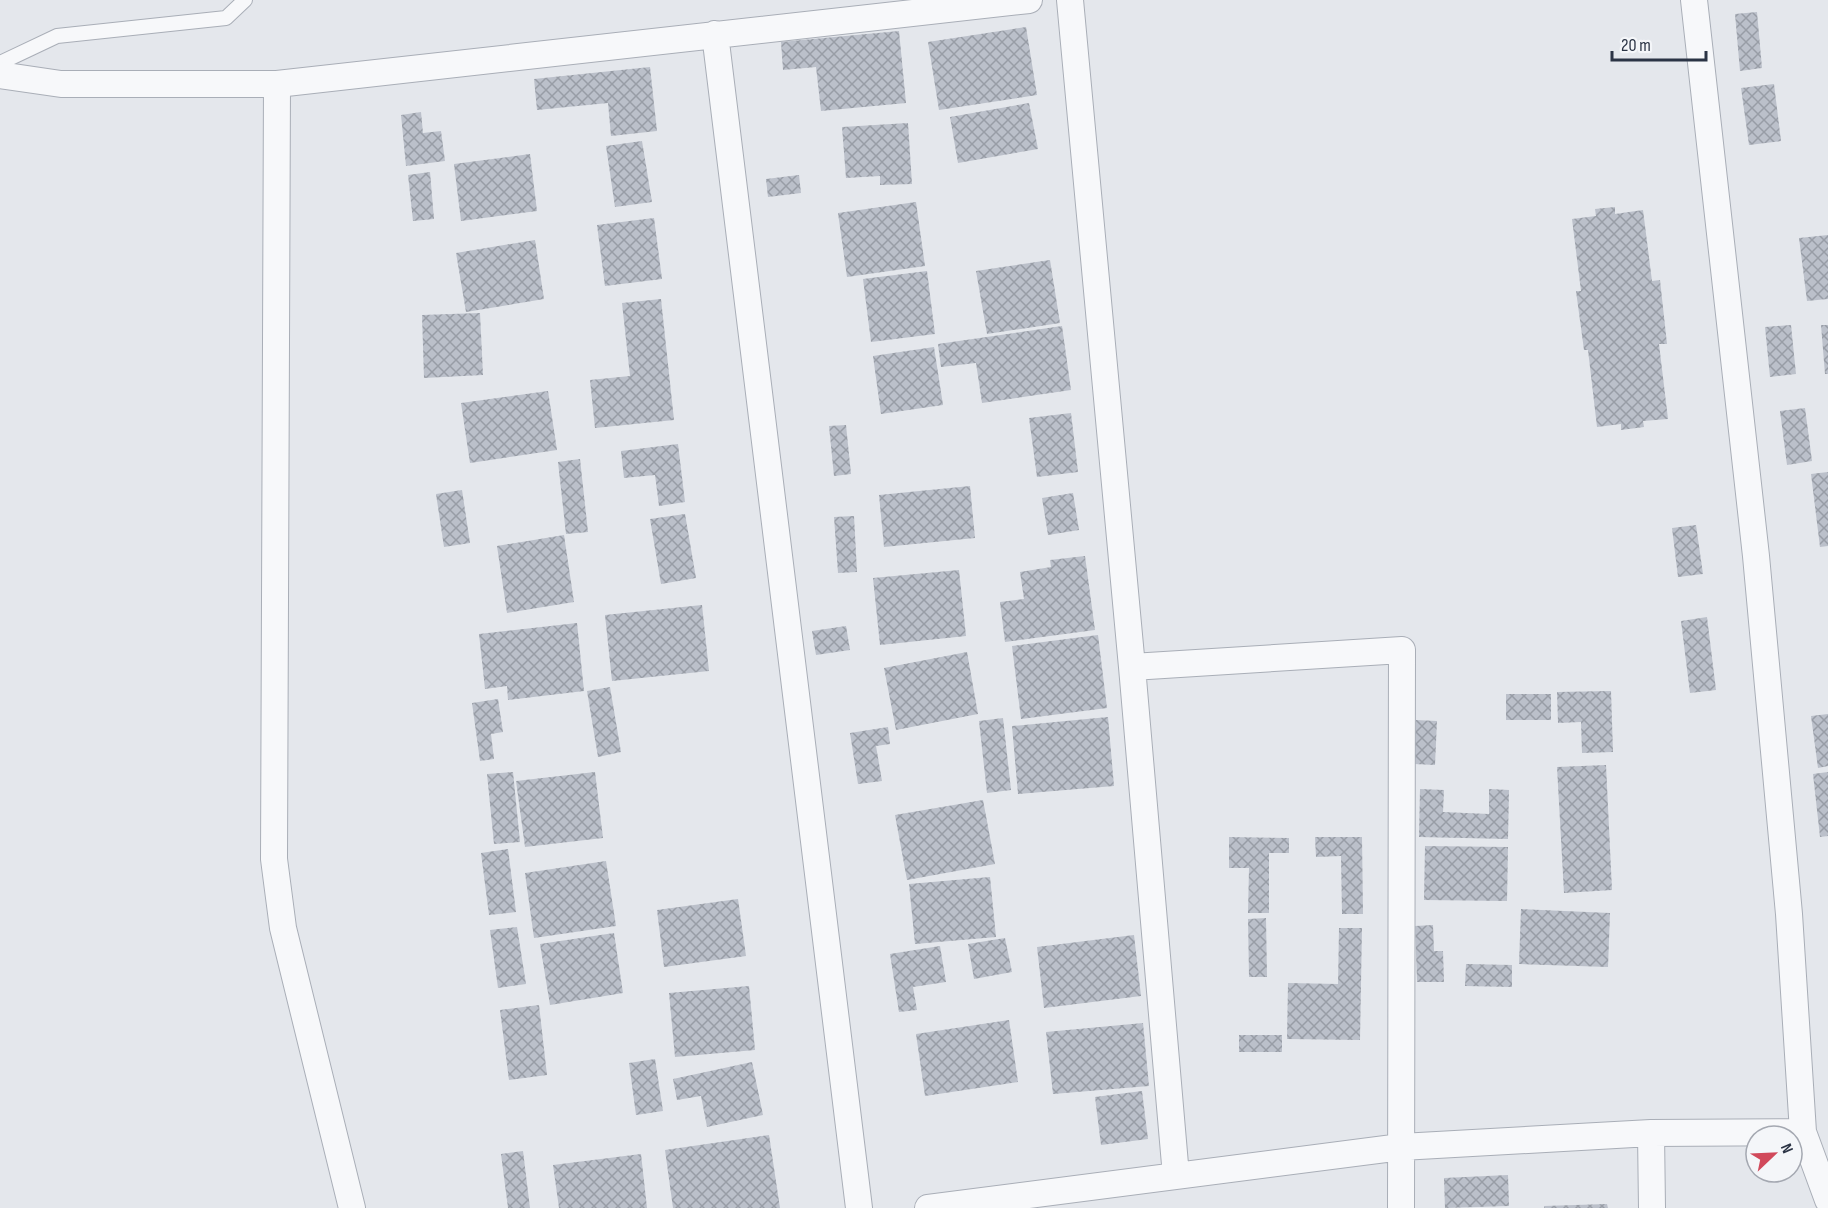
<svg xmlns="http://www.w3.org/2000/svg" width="1828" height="1208" font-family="'Sofia Sans Condensed',sans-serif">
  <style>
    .building { fill: url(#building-cross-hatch) }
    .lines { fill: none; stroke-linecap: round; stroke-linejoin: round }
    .service-casing { stroke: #a9aeb7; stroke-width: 16 }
    .minor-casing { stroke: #a9aeb7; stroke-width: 28 }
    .service { stroke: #f7f8fa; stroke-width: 14 }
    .minor { stroke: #f7f8fa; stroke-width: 26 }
  </style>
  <defs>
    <pattern id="building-cross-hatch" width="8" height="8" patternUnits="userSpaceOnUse" patternTransform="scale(1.5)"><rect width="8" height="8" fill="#bbc0ca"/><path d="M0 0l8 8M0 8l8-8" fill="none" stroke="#989da6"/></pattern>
  </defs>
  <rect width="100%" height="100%" fill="#e4e7ec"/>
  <path class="building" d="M 1757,12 L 1762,68 L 1740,71 L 1735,14 Z
    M 1026,27 L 1037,95 L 939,110 L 928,42 Z
    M 899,31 L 906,103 L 821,111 L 816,67 L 783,70 L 781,42 Z
    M 650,67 L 657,131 L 611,136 L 608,103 L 537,110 L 534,79 Z
    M 1774,84 L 1781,141 L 1749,145 L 1741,88 Z
    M 1029,103 L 1038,149 L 958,163 L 950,117 Z
    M 421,112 L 423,133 L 441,131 L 445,161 L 406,166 L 401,115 Z
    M 908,123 L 912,184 L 880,185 L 880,176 L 846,178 L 842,127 Z
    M 642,141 L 652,202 L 615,207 L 606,146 Z
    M 530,154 L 537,211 L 461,221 L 454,164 Z
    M 430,172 L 434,219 L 413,221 L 408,175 Z
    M 799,175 L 801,193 L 768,197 L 766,179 Z
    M 916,202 L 925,266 L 847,277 L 838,213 Z
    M 1615,207 L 1615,214 L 1643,210 L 1652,281 L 1660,280 L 1667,344 L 1659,344 L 1668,419 L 1643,421 L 1644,427 L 1621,430 L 1621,424 L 1597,427 L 1588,350 L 1584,350 L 1576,291 L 1581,291 L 1572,219 L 1596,216 L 1595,209 Z
    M 654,218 L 662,279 L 605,286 L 597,225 Z
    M 1828,235 L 1828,299 L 1807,301 L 1799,238 Z
    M 535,240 L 544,299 L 466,312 L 456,253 Z
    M 1050,260 L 1060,323 L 987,334 L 976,271 Z
    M 927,271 L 935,334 L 871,342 L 863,279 Z
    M 661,299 L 674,420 L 595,428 L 590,380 L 630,376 L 622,303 Z
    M 480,313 L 483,375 L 424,378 L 422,315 Z
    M 1791,325 L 1796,374 L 1770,377 L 1765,327 Z
    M 1821,325 L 1828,325 L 1828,374 L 1825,374 Z
    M 1062,326 L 1071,390 L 982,403 L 976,363 L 941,367 L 938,344 Z
    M 934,347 L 943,405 L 881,414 L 873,356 Z
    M 548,391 L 557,450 L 470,463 L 461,403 Z
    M 1805,408 L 1812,461 L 1787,465 L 1780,411 Z
    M 1071,413 L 1078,472 L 1037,477 L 1029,418 Z
    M 846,425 L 851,474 L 834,476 L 829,426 Z
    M 678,444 L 685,502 L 659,506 L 655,475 L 624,478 L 621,451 Z
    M 580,459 L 588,532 L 566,534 L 558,462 Z
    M 1828,472 L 1828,546 L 1820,547 L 1811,474 Z
    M 970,486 L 975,538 L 884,547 L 879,495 Z
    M 462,490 L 470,543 L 444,547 L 436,494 Z
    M 1073,493 L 1079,530 L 1048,535 L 1042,498 Z
    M 685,514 L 696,578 L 661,584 L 650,519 Z
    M 854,516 L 857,572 L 838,573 L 834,517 Z
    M 1696,525 L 1703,574 L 1678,577 L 1672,528 Z
    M 564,535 L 574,602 L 507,613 L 497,546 Z
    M 1085,556 L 1095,630 L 1005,642 L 1000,602 L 1024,599 L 1020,572 L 1051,567 L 1050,560 Z
    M 959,570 L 966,636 L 880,645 L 873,578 Z
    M 702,605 L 709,671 L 612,681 L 605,615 Z
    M 1707,617 L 1716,690 L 1690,693 L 1681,621 Z
    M 577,623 L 584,691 L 508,700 L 507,686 L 485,689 L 479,634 Z
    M 846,626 L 850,650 L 816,655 L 812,631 Z
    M 1098,635 L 1107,708 L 1021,719 L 1012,646 Z
    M 967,652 L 978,714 L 896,730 L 884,668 Z
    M 610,687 L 621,752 L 598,757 L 587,691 Z
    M 1611,691 L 1613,752 L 1582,753 L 1581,722 L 1558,723 L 1557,692 Z
    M 1506,694 L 1551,694 L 1551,720 L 1506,720 Z
    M 498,699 L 503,732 L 491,734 L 494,759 L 480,761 L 472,703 Z
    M 1828,714 L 1828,766 L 1818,768 L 1811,716 Z
    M 1108,717 L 1114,786 L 1018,794 L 1012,726 Z
    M 1003,718 L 1011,790 L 987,793 L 979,721 Z
    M 1416,720 L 1437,721 L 1435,765 L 1414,764 Z
    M 888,727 L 890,744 L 876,746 L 882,781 L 858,784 L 850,733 Z
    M 1606,765 L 1612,890 L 1564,893 L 1557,767 Z
    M 513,772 L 520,842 L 494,844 L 487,774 Z
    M 595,772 L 603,838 L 525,847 L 516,781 Z
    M 1828,772 L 1828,836 L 1820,837 L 1813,774 Z
    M 1420,789 L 1444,790 L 1443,812 L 1489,814 L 1489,789 L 1509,790 L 1508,839 L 1419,837 Z
    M 983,800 L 995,864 L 907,880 L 895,815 Z
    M 1229,837 L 1289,838 L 1289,853 L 1269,853 L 1269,913 L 1248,913 L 1249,868 L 1229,868 Z
    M 1315,837 L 1362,837 L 1363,914 L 1342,914 L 1341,856 L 1316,857 Z
    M 1425,846 L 1508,847 L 1507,901 L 1424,900 Z
    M 508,849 L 516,912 L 489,915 L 481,853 Z
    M 606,861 L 616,926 L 534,938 L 525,873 Z
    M 990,877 L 996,937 L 915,944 L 909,884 Z
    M 738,899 L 746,956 L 664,967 L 657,910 Z
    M 1521,909 L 1610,913 L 1608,967 L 1519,964 Z
    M 1266,918 L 1267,977 L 1249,977 L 1248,919 Z
    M 1433,925 L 1434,951 L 1443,951 L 1444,982 L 1417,982 L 1415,926 Z
    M 517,927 L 526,984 L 498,988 L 490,930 Z
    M 1339,928 L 1362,928 L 1360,1040 L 1287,1039 L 1288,983 L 1338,984 Z
    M 614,933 L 623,993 L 550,1005 L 540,944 Z
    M 1134,935 L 1141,996 L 1044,1008 L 1037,947 Z
    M 1005,938 L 1012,972 L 974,979 L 968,944 Z
    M 940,946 L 946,982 L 913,987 L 917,1010 L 899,1012 L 890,954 Z
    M 1466,964 L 1512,965 L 1512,987 L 1465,986 Z
    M 749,986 L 755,1050 L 675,1057 L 669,993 Z
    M 539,1005 L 547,1075 L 509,1080 L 500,1010 Z
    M 1009,1020 L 1018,1082 L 925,1096 L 916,1034 Z
    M 1143,1023 L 1149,1086 L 1053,1094 L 1046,1032 Z
    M 1239,1035 L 1282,1035 L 1282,1052 L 1239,1052 Z
    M 655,1059 L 663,1111 L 636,1115 L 629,1063 Z
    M 752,1062 L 763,1115 L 707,1127 L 701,1096 L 677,1100 L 673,1079 Z
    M 1142,1091 L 1148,1139 L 1101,1145 L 1095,1097 Z
    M 769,1135 L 780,1208 L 673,1208 L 665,1150 Z
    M 523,1151 L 530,1208 L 508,1208 L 501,1154 Z
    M 641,1154 L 647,1208 L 559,1208 L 553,1165 Z
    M 1508,1175 L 1509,1206 L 1445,1208 L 1444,1178 Z
    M 1607,1204 L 1608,1208 L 1544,1208 L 1544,1206 Z"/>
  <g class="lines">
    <defs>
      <path id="service" d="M 0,63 L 57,36 L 226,18 L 245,0"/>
      <path id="minor" d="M 1070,0 L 1132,667 L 1176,1176
        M 1694,0 L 1756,556 L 1789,914 L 1803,1132 L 1828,1200
        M 715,34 L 859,1208
        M 0,75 L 61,84 L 277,84 L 1029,0
        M 277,84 L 274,859 L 283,928 L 352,1208
        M 1132,667 L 1402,650 L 1401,1208
        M 1651,1133 L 1652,1208
        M 928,1208 L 1401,1147 L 1651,1133 L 1803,1132"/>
    </defs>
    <use href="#service" class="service-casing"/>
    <use href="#minor" class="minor-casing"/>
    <use href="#service" class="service"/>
    <use href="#minor" class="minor"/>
  </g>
  <g transform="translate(1774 1154) rotate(67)"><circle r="28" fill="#f4f6f9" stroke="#a4a8b1" stroke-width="1.5"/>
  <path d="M0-4.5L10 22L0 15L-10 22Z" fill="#d1495b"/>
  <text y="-9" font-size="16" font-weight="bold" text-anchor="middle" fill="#2b3445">N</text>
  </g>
  <path d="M1612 51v9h94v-9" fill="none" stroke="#2b3445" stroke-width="3"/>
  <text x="1621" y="51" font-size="18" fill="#2b3445" stroke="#f4f6f9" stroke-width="4.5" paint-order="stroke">20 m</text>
</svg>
